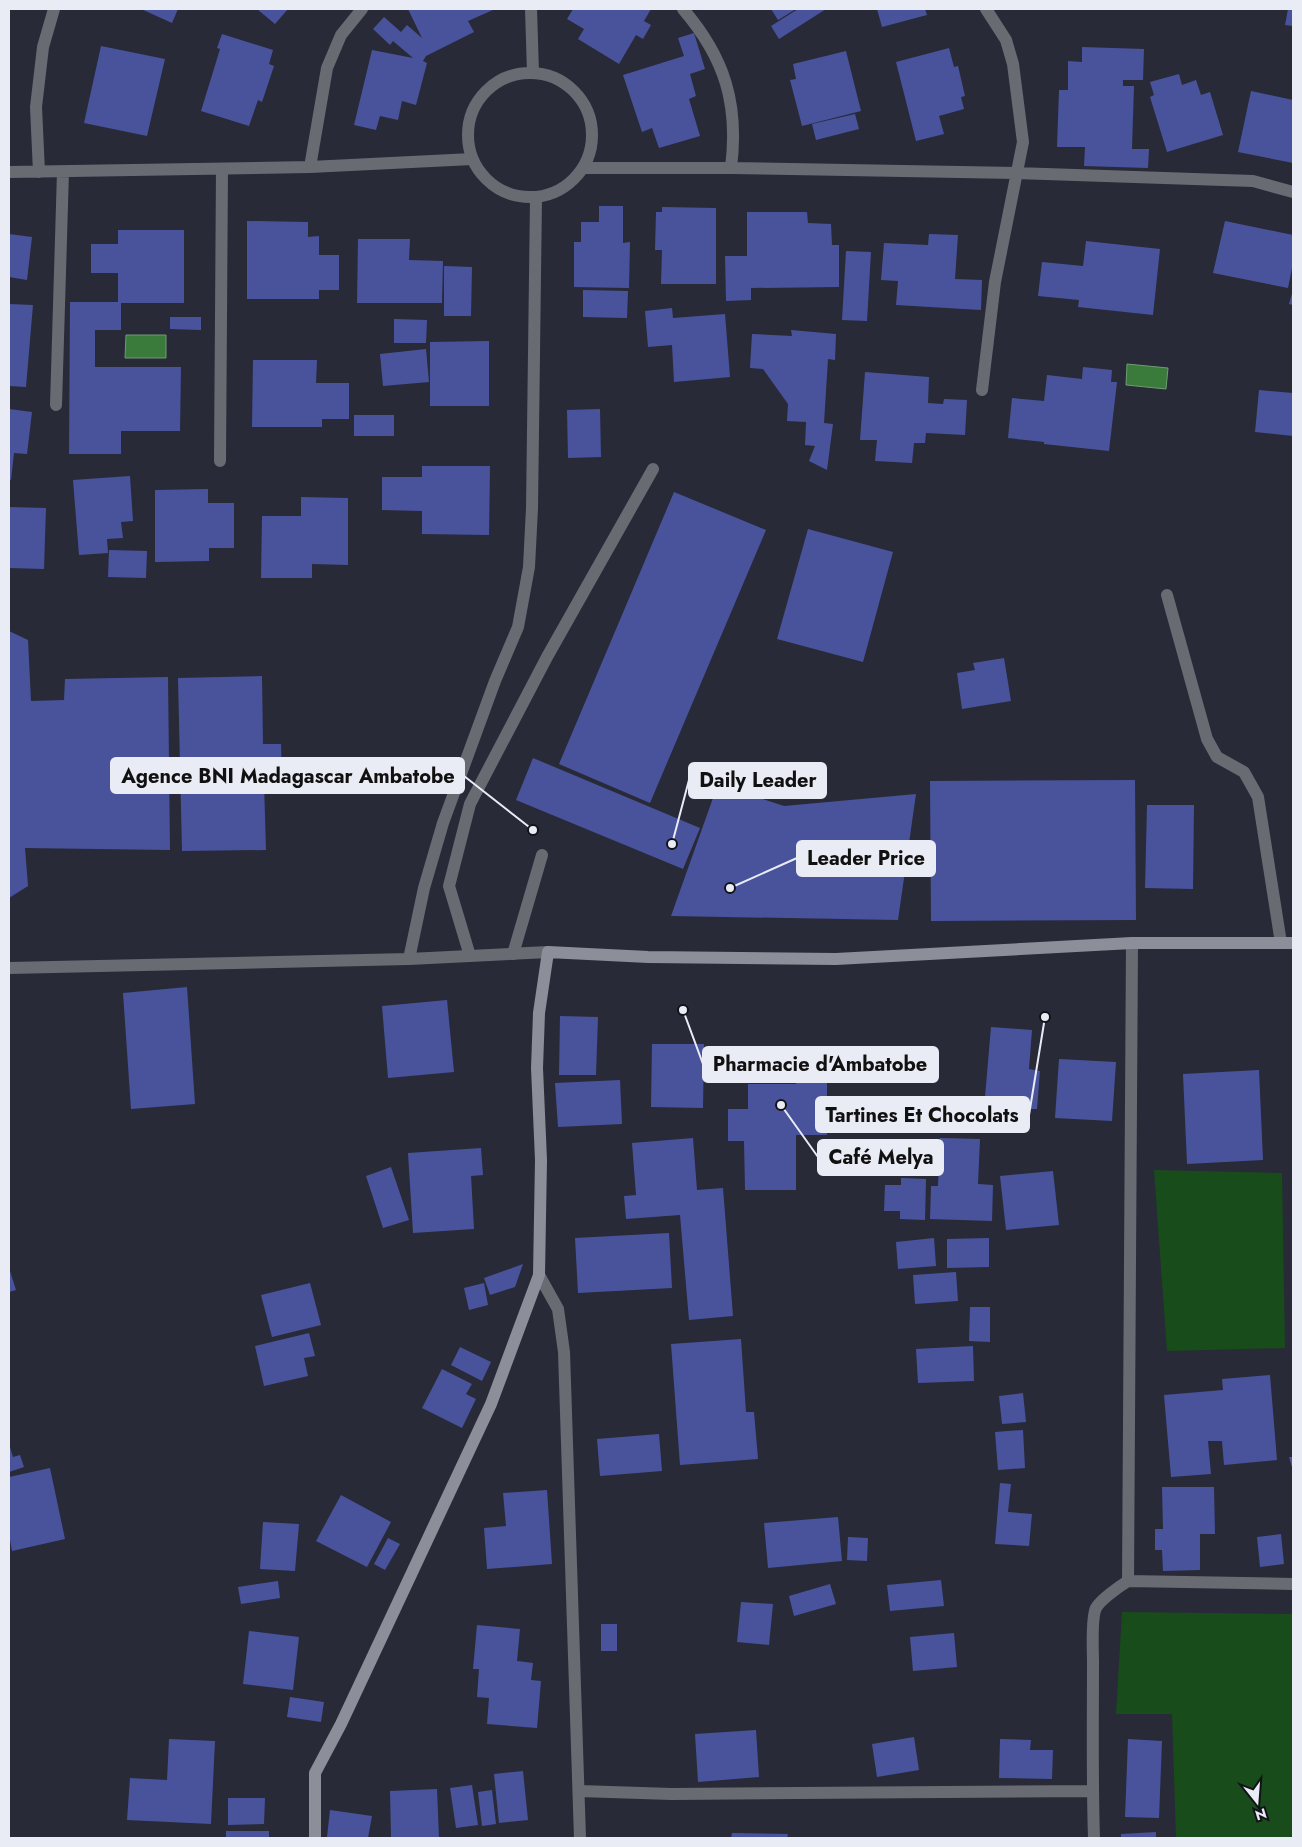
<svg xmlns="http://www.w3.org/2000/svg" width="1302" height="1847" font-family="Jost,sans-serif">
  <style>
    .green { fill: #194c1b }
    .water { fill: #3a7a3a; stroke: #6f9c72 }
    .building { fill: #49539c }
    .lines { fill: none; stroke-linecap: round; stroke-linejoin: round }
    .lane { stroke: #696b72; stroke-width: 12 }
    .street { stroke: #696b72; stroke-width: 12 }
    .secondary { stroke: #8c8e99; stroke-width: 12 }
    .leader { fill: none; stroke: #eaecf5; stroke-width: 2 }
    .callout-dot { fill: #eaecf5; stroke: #121319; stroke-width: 2 }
    .callout { fill: #eaecf5; stroke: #eaecf5; stroke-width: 2 }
    .callout-label { font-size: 20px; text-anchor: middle; font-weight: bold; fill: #111 }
  </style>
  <rect width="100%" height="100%" fill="#282a38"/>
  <path class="green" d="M 1154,1170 L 1282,1173 L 1285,1348 L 1167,1351 Z
    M 1122,1612 L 1293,1614 L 1293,1838 L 1176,1838 L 1172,1714 L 1116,1714 Z"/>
  <path class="water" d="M 126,335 L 166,335 L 166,358 L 125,358 Z
    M 1127,364 L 1168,368 L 1166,389 L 1126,385 Z"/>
  <path class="building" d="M 141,9 L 178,9 L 172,23 Z
    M 257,9 L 288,9 L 275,24 Z
    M 408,9 L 495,9 L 468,21 L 474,32 L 426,56 L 423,61 L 427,63 L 416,105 L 402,101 L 398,120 L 380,116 L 376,130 L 354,125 L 372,50 L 413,58 L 393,41 L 390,45 L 373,29 L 384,17 L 401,32 L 407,25 L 422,38 Z
    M 573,9 L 651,9 L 644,21 L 651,25 L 643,39 L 636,35 L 619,64 L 578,39 L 584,29 L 567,19 Z
    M 771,9 L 796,9 L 778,20 Z
    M 798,9 L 826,9 L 779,39 L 771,26 Z
    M 877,9 L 925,9 L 927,15 L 882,27 Z
    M 1288,9 L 1293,9 L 1293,26 L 1285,25 Z
    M 694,33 L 705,69 L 690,74 L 696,96 L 689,99 L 700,136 L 659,148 L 652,128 L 642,132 L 623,75 L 684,56 L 678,38 Z
    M 222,34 L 273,50 L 269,64 L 274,66 L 262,102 L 258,100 L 249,126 L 201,111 L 220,49 L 217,48 Z
    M 101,46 L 165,59 L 147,136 L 84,123 Z
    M 1082,47 L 1144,49 L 1143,80 L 1123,80 L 1123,86 L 1134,86 L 1132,149 L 1149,149 L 1148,168 L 1084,166 L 1085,147 L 1057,147 L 1059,90 L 1068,90 L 1068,61 L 1082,62 Z
    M 949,48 L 954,67 L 958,66 L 965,96 L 961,97 L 964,109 L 939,116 L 944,134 L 916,141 L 896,62 Z
    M 846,51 L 861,111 L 802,126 L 790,80 L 796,79 L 793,64 Z
    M 1179,74 L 1182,85 L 1196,80 L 1201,95 L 1210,92 L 1223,135 L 1167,152 L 1150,97 L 1154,95 L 1150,82 Z
    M 1251,91 L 1293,100 L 1293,163 L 1238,152 Z
    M 855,114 L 859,129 L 816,140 L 812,124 Z
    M 599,206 L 623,206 L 623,243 L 630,242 L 629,288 L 574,287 L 574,242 L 581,242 L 581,222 L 599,222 Z
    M 662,207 L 716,208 L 716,284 L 661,284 L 662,250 L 655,250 L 656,212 L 662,212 Z
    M 747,212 L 807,212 L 808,223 L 831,224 L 832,245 L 839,245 L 839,287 L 751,288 L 751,300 L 726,301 L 725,256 L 747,256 Z
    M 247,221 L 308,222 L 308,237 L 319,236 L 319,255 L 339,255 L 339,290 L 319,290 L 319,299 L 247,299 Z
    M 1225,221 L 1293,235 L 1293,263 L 1288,288 L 1213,273 Z
    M 118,230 L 184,230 L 184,303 L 121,303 L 121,330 L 95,330 L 95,367 L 181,367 L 180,431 L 121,431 L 121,454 L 69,454 L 70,302 L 118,302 L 118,273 L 91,273 L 91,244 L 118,244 Z
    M 9,234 L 32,237 L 27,280 L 9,277 Z
    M 929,234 L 958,235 L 955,279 L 982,280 L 981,310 L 896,305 L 898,281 L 881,280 L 884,243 L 928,245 Z
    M 358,239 L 410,239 L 409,260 L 443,261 L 442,303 L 357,303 Z
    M 1086,241 L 1160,249 L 1153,315 L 1078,307 L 1079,300 L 1038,296 L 1042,262 L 1083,266 Z
    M 846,251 L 871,252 L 867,321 L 842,320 Z
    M 444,266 L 472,267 L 471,316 L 444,316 Z
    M 583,290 L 628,291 L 627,318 L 583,317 Z
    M 1293,290 L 1293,305 L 1289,304 Z
    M 9,304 L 33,305 L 26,387 L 9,386 Z
    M 672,308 L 673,318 L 725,314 L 730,377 L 674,382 L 672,345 L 648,347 L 645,311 Z
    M 170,317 L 201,317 L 201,330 L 170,329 Z
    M 394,319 L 427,320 L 426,343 L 394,343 Z
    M 791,330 L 836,334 L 835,360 L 828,359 L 824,423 L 833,424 L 827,470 L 809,461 L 815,446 L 805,445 L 806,422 L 787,421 L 788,404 L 763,369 L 750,368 L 752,334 L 792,336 Z
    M 489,341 L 489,406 L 430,406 L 430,342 Z
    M 426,349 L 429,382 L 383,386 L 380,354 Z
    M 253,360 L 317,360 L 316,383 L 349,383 L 349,419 L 322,419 L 322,427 L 252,427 Z
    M 1083,367 L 1112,370 L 1111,382 L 1117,382 L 1109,451 L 1044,444 L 1044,442 L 1008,438 L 1012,398 L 1044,401 L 1047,375 L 1082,379 Z
    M 865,372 L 929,377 L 928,403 L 943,404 L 944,399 L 967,400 L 965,435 L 926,433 L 925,443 L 914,443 L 912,463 L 875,461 L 877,440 L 860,440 Z
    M 1259,390 L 1293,393 L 1293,436 L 1255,432 Z
    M 9,409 L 32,412 L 27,454 L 14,453 L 11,480 L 9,479 Z
    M 600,409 L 601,457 L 568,458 L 567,410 Z
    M 354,415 L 394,415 L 394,436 L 354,436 Z
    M 422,466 L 490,466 L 489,535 L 422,534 L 422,511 L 382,510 L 382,477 L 422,477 Z
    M 130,476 L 133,521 L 121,522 L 123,538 L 107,539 L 108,553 L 79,555 L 73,480 Z
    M 208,489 L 208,503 L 234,503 L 234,548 L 209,548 L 209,561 L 155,562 L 155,490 Z
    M 674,492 L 766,530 L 650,803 L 559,764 Z
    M 301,497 L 348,498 L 348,565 L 312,564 L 312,578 L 261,578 L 262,516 L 301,516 Z
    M 9,507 L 46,508 L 44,569 L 9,568 Z
    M 808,529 L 893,552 L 863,662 L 777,639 Z
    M 109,550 L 147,551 L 146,578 L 108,577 Z
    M 9,631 L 28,640 L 31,701 L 64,700 L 65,679 L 168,677 L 170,850 L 25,848 L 28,886 L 9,898 Z
    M 1004,658 L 1011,701 L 962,709 L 957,673 L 975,670 L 973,663 Z
    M 262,676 L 263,744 L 281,744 L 282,783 L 264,783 L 266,850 L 182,851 L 178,678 Z
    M 533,758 L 700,828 L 683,869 L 516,800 Z
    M 1135,780 L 1136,920 L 931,921 L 930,781 Z
    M 718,784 L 784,806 L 916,794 L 898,920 L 671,916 Z
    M 1147,805 L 1194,805 L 1193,889 L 1145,888 Z
    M 187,987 L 195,1104 L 131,1109 L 123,993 Z
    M 447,1000 L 454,1072 L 388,1078 L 382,1006 Z
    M 560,1016 L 598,1017 L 596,1075 L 559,1075 Z
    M 991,1027 L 1032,1030 L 1029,1069 L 1040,1071 L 1037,1109 L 1026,1109 L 1025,1123 L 983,1120 Z
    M 652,1044 L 704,1044 L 703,1108 L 651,1107 Z
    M 1059,1059 L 1116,1062 L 1112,1121 L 1055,1118 Z
    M 796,1069 L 827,1069 L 827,1135 L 796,1135 L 796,1190 L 745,1190 L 744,1141 L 728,1141 L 728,1109 L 748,1109 L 748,1084 L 796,1084 Z
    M 1259,1070 L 1263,1160 L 1187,1164 L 1183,1074 Z
    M 620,1080 L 622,1124 L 558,1127 L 555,1083 Z
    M 693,1138 L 697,1190 L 723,1188 L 733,1316 L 689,1320 L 680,1215 L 626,1219 L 624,1196 L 636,1195 L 632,1143 Z
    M 940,1138 L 980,1139 L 978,1184 L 993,1185 L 992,1221 L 930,1219 L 931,1186 L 938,1186 Z
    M 481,1148 L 483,1175 L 471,1176 L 474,1229 L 413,1233 L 408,1153 Z
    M 391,1167 L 409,1220 L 383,1228 L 366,1176 Z
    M 1053,1171 L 1059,1225 L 1006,1230 L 1000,1176 Z
    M 901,1178 L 926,1179 L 925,1220 L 900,1219 L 900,1211 L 884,1211 L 885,1185 L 901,1185 Z
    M 669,1233 L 672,1288 L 578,1293 L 575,1238 Z
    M 934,1238 L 936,1266 L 898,1269 L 896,1242 Z
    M 989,1238 L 989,1267 L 947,1268 L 947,1239 Z
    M 523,1264 L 515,1287 L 490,1295 L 484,1278 Z
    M 9,1268 L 16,1290 L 9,1292 Z
    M 956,1272 L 958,1301 L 915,1304 L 913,1275 Z
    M 310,1283 L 321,1325 L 272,1337 L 261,1295 Z
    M 484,1283 L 488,1305 L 469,1310 L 464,1288 Z
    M 970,1307 L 990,1307 L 990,1342 L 969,1341 Z
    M 309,1333 L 315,1356 L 304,1358 L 308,1376 L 264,1386 L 255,1346 Z
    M 741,1339 L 746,1412 L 754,1412 L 758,1459 L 680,1465 L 671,1344 Z
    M 973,1346 L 974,1381 L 918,1383 L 916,1349 Z
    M 460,1347 L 491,1362 L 482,1381 L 451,1365 Z
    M 442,1369 L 472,1384 L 466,1394 L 476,1399 L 462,1428 L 422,1408 Z
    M 1270,1375 L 1277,1460 L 1224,1465 L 1222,1441 L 1208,1441 L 1211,1474 L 1171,1477 L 1164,1395 L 1223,1390 L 1222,1379 Z
    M 1023,1393 L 1026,1422 L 1002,1424 L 999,1396 Z
    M 1023,1430 L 1025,1468 L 998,1470 L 995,1432 Z
    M 659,1434 L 662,1471 L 600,1476 L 597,1439 Z
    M 9,1444 L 13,1457 L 20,1455 L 24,1467 L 9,1472 Z
    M 1289,1457 L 1293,1457 L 1293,1471 Z
    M 50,1468 L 65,1539 L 12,1551 L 9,1534 L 9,1477 Z
    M 1000,1483 L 1011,1484 L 1008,1512 L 1032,1514 L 1029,1546 L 995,1544 Z
    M 1162,1487 L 1214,1487 L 1215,1534 L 1200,1534 L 1200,1570 L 1163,1571 L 1162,1550 L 1155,1550 L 1155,1529 L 1163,1529 Z
    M 547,1490 L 552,1564 L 487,1569 L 484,1528 L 506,1526 L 503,1493 Z
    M 341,1495 L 391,1522 L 367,1567 L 316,1541 Z
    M 838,1517 L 842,1561 L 768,1568 L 764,1523 Z
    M 263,1522 L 299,1524 L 295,1571 L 260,1569 Z
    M 1281,1534 L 1284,1564 L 1260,1567 L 1257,1537 Z
    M 848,1537 L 868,1538 L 867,1561 L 847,1560 Z
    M 388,1538 L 400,1544 L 385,1570 L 374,1564 Z
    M 941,1580 L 944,1606 L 890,1611 L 887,1585 Z
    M 278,1581 L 280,1598 L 241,1604 L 238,1587 Z
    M 830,1584 L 836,1604 L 794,1616 L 789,1596 Z
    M 741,1602 L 773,1604 L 769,1645 L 737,1642 Z
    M 601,1624 L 617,1624 L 617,1651 L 601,1651 Z
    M 477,1625 L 520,1629 L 517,1661 L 533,1663 L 531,1680 L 541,1681 L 537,1728 L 487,1724 L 489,1698 L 477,1697 L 479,1669 L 473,1669 Z
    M 249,1631 L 299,1637 L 293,1690 L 243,1684 Z
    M 954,1633 L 957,1667 L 913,1671 L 910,1637 Z
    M 290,1697 L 324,1702 L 321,1722 L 287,1717 Z
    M 756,1730 L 759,1777 L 698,1782 L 695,1734 Z
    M 914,1737 L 919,1770 L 877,1777 L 872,1744 Z
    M 169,1739 L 215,1741 L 211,1824 L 127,1820 L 130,1778 L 167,1780 Z
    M 1000,1739 L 1031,1740 L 1030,1750 L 1053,1750 L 1052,1779 L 999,1778 Z
    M 1128,1739 L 1162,1741 L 1159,1818 L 1125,1817 Z
    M 523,1771 L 528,1820 L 499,1823 L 494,1774 Z
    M 472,1785 L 478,1825 L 456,1828 L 450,1788 Z
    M 437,1789 L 439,1838 L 391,1838 L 390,1791 Z
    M 492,1790 L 496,1824 L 482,1826 L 478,1792 Z
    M 228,1798 L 265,1798 L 264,1824 L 228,1825 Z
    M 330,1810 L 372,1816 L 368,1838 L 327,1837 Z
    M 226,1831 L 269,1831 L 269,1838 L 226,1838 Z
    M 1156,1832 L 1156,1838 L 1121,1838 L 1121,1834 Z
    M 732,1833 L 788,1834 L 787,1838 L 731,1838 Z"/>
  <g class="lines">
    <path class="lane" d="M 513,954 L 542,855
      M 470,956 L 449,886 L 470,804 L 547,657 L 653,469"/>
    <path class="street" d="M 531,9 L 533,73
      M 683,9 C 725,58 739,104 731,168
      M468 135a62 62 0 1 1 124 0a62 62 0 1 1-124 0Z
      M 310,167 L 327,68 L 341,35 L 362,9
      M 584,168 L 731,168 L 1016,173 L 1253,181 L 1293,192
      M 9,172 L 310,167 L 472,159
      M 39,172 L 36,107 L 43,47 L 54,9
      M 982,390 L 995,282 L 1023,142 L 1013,64 L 1006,40 L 986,9
      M 56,405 L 63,172
      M 220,461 L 222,169
      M 1167,595 L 1207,739 L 1217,757 L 1244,772 L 1258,797 L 1281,943
      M 409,959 L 424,888 L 443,823 L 495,681 L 518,627 L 529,567 L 532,508 L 536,198
      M 9,968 L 409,959 L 548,952
      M 539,1275 L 558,1309 L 564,1352 L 580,1838
      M 1128,1581 L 1132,943
      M 579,1791 L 672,1794 L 1093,1791
      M 1094,1838 C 1092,1779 1093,1721 1093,1662 C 1093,1650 1091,1618 1096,1608 C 1100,1600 1120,1586 1128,1581 L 1293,1584"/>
    <path class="secondary" d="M 315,1838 L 315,1773 L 341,1724 L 491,1404 L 539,1275 L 541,1160 L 537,1068 L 539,1013 L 548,952 L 648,957 L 836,959 L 1132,943 L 1293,943"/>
  </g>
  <path class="leader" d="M533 830L464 776M672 844L689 780M730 888L797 858M683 1010L703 1064M1045 1017L1029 1115M781 1105L818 1157"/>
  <g class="callout-dot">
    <circle cx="533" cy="830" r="5"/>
    <circle cx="672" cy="844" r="5"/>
    <circle cx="730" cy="888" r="5"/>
    <circle cx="683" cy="1010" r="5"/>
    <circle cx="1045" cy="1017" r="5"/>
    <circle cx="781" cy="1105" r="5"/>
  </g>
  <g class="callout">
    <rect x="111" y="758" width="353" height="35" rx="5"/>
    <rect x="689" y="763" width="137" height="35" rx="5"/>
    <rect x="797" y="841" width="138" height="35" rx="5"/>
    <rect x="703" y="1047" width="235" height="35" rx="5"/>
    <rect x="816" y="1097" width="213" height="35" rx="5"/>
    <rect x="818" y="1140" width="125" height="35" rx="5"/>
  </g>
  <g class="callout-label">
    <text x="288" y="783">Agence BNI Madagascar Ambatobe</text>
    <text x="758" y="787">Daily Leader</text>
    <text x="866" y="865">Leader Price</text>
    <text x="820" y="1071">Pharmacie d'Ambatobe</text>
    <text x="922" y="1122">Tartines Et Chocolats</text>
    <text x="881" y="1164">Café Melya</text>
  </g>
  <rect width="1302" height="1847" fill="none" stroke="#eaecf5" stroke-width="20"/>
  <g transform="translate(1257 1802) rotate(163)" stroke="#121319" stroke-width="4" paint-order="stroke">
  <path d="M0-4L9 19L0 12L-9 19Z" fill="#eaecf5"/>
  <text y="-8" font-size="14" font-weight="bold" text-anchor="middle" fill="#eaecf5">N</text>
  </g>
</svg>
